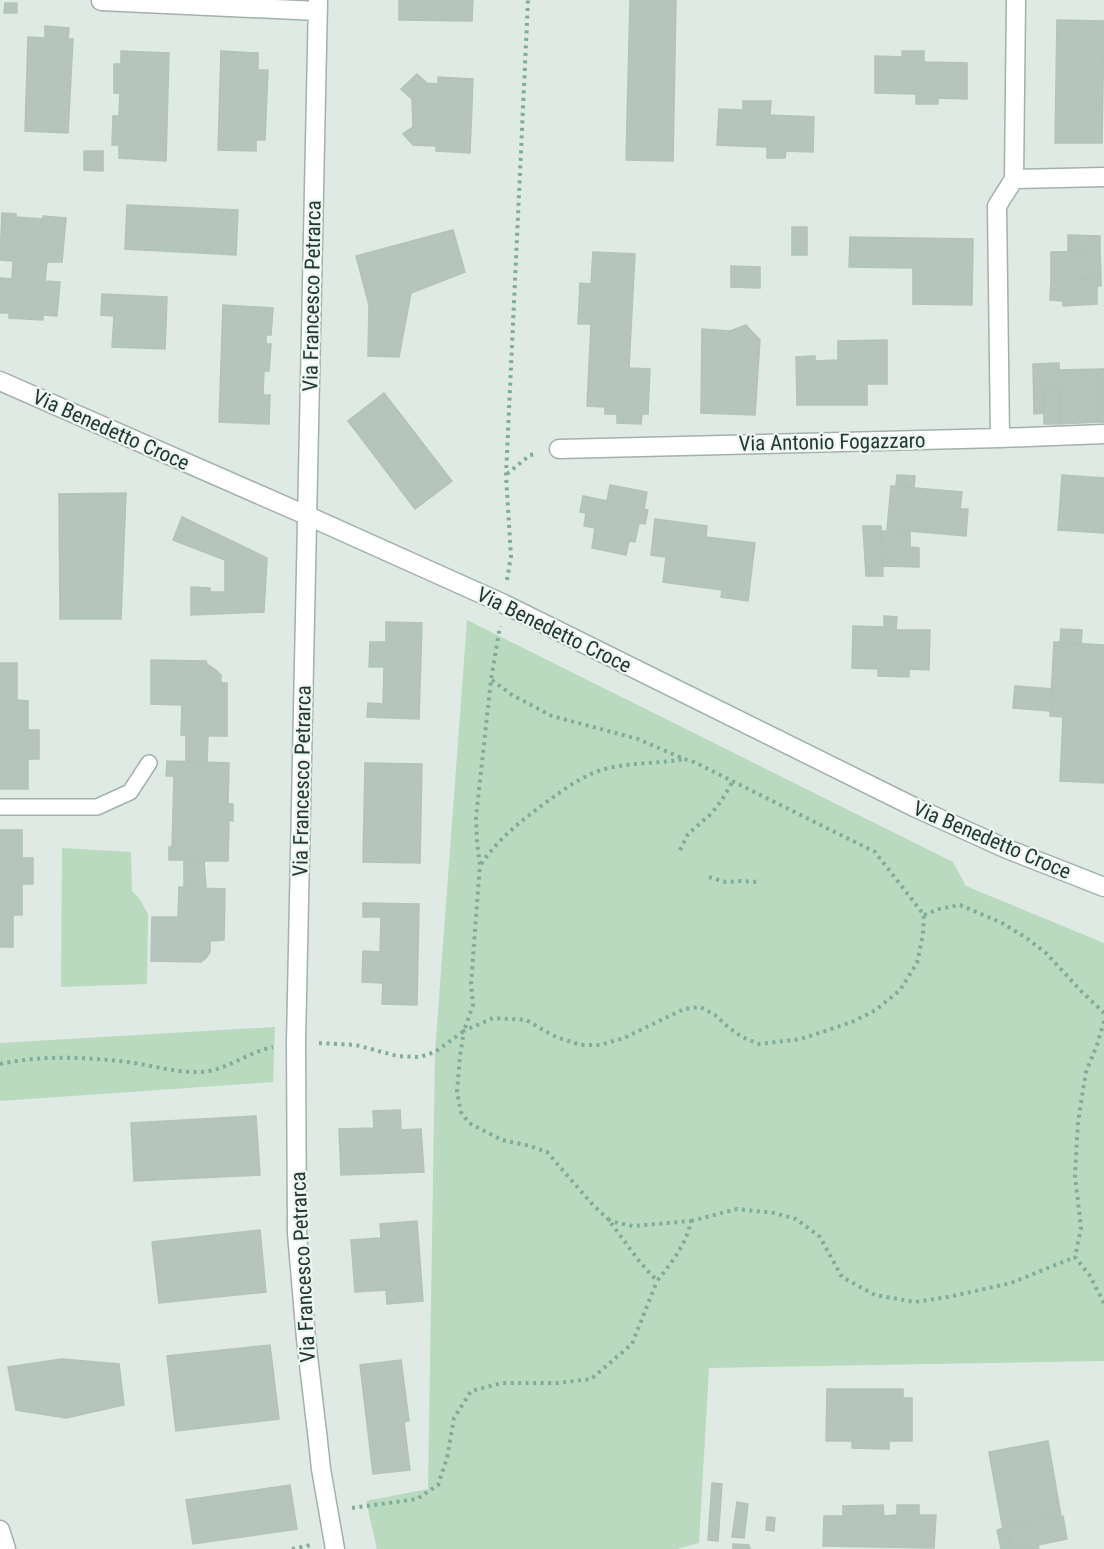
<svg xmlns="http://www.w3.org/2000/svg" width="1104" height="1549" font-family="'Roboto Condensed',sans-serif">
  <style>
    .green { fill: #b9dabf }
    .building { fill: #b5c4bd; stroke: #b2c3ba; stroke-width: 1.5 }
    .lines { fill: none; stroke-linecap: round; stroke-linejoin: round }
    .lane-casing { stroke: #a2b1aa; stroke-width: 18 }
    .street-casing { stroke: #a2b1aa; stroke-width: 21 }
    .path { stroke: #81ab9a; stroke-width: 4; stroke-dasharray: 3 4.5; stroke-linecap: butt }
    .lane { stroke: #fff; stroke-width: 15 }
    .street { stroke: #fff; stroke-width: 18 }
    .labels { text-anchor: middle; dominant-baseline: central; stroke-width: 4.5; stroke-linejoin: round; paint-order: stroke }
    .street-label { font-size: 21px; fill: #213930; stroke: #eff6f2 }
  </style>
  <rect width="100%" height="100%" fill="#dfeae4"/>
  <path class="green" d="M 467,620 L 953,862 L 966,886 L 1104,943 L 1104,1361 L 709,1368 L 699,1543 L 677,1549 L 377,1549 L 366,1501 L 428,1489 L 435,1052 Z
    M 62,848 L 131,852 L 132,891 L 139,898 L 148,914 L 147,984 L 61,987 Z
    M 275,1027 L 273,1082 L 0,1101 L 0,1043 Z"/>
  <path class="building" d="M 399,0 L 473,0 L 472,21 L 399,20 Z
    M 630,0 L 676,0 L 673,161 L 626,160 Z
    M 5,3 L 17,3 L 17,13 L 4,13 Z
    M 1057,20 L 1104,21 L 1102,143 L 1055,143 Z
    M 45,26 L 69,28 L 68,39 L 73,39 L 68,133 L 25,131 L 28,37 L 45,38 Z
    M 121,51 L 169,53 L 166,161 L 119,158 L 119,145 L 112,145 L 113,116 L 119,116 L 120,93 L 114,93 L 114,64 L 121,64 Z
    M 221,51 L 258,53 L 258,70 L 268,70 L 265,140 L 256,140 L 256,151 L 218,150 Z
    M 902,51 L 924,51 L 924,62 L 967,63 L 967,99 L 938,98 L 938,104 L 916,104 L 916,94 L 875,93 L 875,56 L 902,57 Z
    M 417,74 L 427,83 L 438,84 L 438,77 L 473,79 L 470,153 L 436,151 L 436,146 L 413,145 L 403,134 L 413,127 L 412,99 L 401,89 Z
    M 743,101 L 771,101 L 770,115 L 814,117 L 813,152 L 786,151 L 785,158 L 767,158 L 767,147 L 717,145 L 719,109 L 743,110 Z
    M 84,151 L 103,151 L 103,171 L 84,170 Z
    M 127,205 L 238,210 L 236,255 L 125,249 Z
    M 2,213 L 16,214 L 16,217 L 43,219 L 43,216 L 66,218 L 62,262 L 47,262 L 45,281 L 60,282 L 57,316 L 43,315 L 43,320 L 9,318 L 9,313 L 0,313 L 0,278 L 12,279 L 13,261 L 0,260 Z
    M 792,227 L 807,227 L 807,255 L 792,255 Z
    M 453,230 L 465,272 L 411,293 L 399,357 L 368,356 L 369,305 L 356,256 Z
    M 1068,235 L 1100,236 L 1100,251 L 1068,252 Z
    M 850,237 L 973,239 L 972,305 L 913,304 L 913,268 L 849,267 Z
    M 1100,251 L 1101,278 L 1051,281 L 1051,252 Z
    M 593,252 L 635,254 L 629,368 L 650,369 L 648,414 L 642,414 L 641,424 L 617,423 L 617,414 L 605,414 L 605,407 L 587,406 L 591,324 L 578,324 L 580,283 L 591,284 Z
    M 731,266 L 760,267 L 760,288 L 731,287 Z
    M 1101,278 L 1101,286 L 1097,286 L 1097,304 L 1063,306 L 1063,301 L 1050,300 L 1051,281 Z
    M 102,294 L 167,297 L 165,349 L 112,347 L 114,316 L 101,315 Z
    M 223,305 L 273,308 L 271,335 L 266,335 L 266,344 L 271,344 L 269,371 L 264,371 L 263,395 L 270,395 L 269,424 L 219,422 Z
    M 746,325 L 760,340 L 755,415 L 701,413 L 702,329 L 730,331 Z
    M 887,340 L 887,384 L 867,384 L 867,405 L 797,405 L 796,357 L 815,356 L 815,361 L 838,360 L 838,341 Z
    M 1059,363 L 1059,390 L 1043,389 L 1044,413 L 1034,414 L 1033,364 Z
    M 1099,369 L 1098,422 L 1060,424 L 1059,370 Z
    M 1099,369 L 1104,369 L 1104,388 L 1099,388 Z
    M 1099,388 L 1104,388 L 1104,422 L 1098,422 Z
    M 1043,389 L 1059,390 L 1060,424 L 1044,424 Z
    M 384,393 L 452,481 L 415,509 L 348,421 Z
    M 897,475 L 915,476 L 914,487 L 896,486 Z
    M 1062,475 L 1104,478 L 1104,533 L 1058,530 Z
    M 610,485 L 647,492 L 644,509 L 648,510 L 645,524 L 639,523 L 635,542 L 629,541 L 626,555 L 592,548 L 595,528 L 584,526 L 586,513 L 580,512 L 583,496 L 607,501 Z
    M 891,486 L 962,492 L 960,509 L 968,509 L 966,536 L 887,529 Z
    M 126,493 L 121,619 L 60,619 L 59,494 Z
    M 182,517 L 267,558 L 264,612 L 191,615 L 191,587 L 210,588 L 210,592 L 225,592 L 225,560 L 173,540 Z
    M 655,519 L 707,526 L 706,537 L 755,543 L 748,601 L 721,597 L 722,590 L 663,582 L 666,557 L 651,555 Z
    M 863,526 L 881,526 L 883,576 L 866,576 Z
    M 881,531 L 910,531 L 910,547 L 919,548 L 919,567 L 883,566 Z
    M 884,616 L 897,617 L 896,630 L 930,630 L 929,670 L 909,669 L 909,677 L 878,676 L 878,669 L 852,668 L 853,626 L 884,627 Z
    M 386,622 L 422,623 L 419,719 L 367,717 L 368,703 L 383,704 L 384,667 L 369,667 L 370,642 L 386,642 Z
    M 1061,629 L 1082,630 L 1081,644 L 1060,643 Z
    M 1054,642 L 1104,645 L 1104,783 L 1060,781 L 1063,717 L 1050,716 Z
    M 151,660 L 206,661 L 207,664 L 216,670 L 221,675 L 221,683 L 227,683 L 227,736 L 181,735 L 182,705 L 151,704 Z
    M 0,663 L 17,663 L 17,700 L 28,701 L 28,730 L 39,730 L 39,759 L 28,759 L 28,789 L 0,789 Z
    M 1015,686 L 1052,689 L 1050,711 L 1013,708 Z
    M 186,735 L 208,736 L 207,763 L 186,762 Z
    M 167,761 L 229,763 L 228,804 L 233,804 L 233,821 L 229,820 L 228,861 L 169,860 L 169,847 L 172,847 L 174,776 L 166,776 Z
    M 365,763 L 422,764 L 420,863 L 363,862 Z
    M 0,830 L 22,830 L 22,858 L 33,858 L 33,884 L 22,884 L 22,915 L 13,915 L 13,947 L 0,947 Z
    M 184,861 L 204,861 L 206,888 L 184,888 Z
    M 179,887 L 225,889 L 224,940 L 210,941 L 210,952 L 206,958 L 201,962 L 151,961 L 152,917 L 178,917 Z
    M 363,903 L 419,904 L 417,1005 L 382,1004 L 383,983 L 362,982 L 363,951 L 380,952 L 381,917 L 363,917 Z
    M 400,1110 L 401,1130 L 421,1129 L 424,1172 L 341,1175 L 339,1129 L 374,1128 L 373,1111 Z
    M 256,1116 L 260,1175 L 134,1181 L 131,1123 Z
    M 417,1221 L 423,1301 L 387,1304 L 386,1290 L 355,1292 L 351,1240 L 381,1238 L 380,1224 Z
    M 260,1230 L 266,1292 L 159,1303 L 152,1242 Z
    M 270,1345 L 279,1419 L 176,1431 L 167,1356 Z
    M 62,1359 L 119,1364 L 124,1405 L 66,1418 L 16,1410 L 8,1367 Z
    M 401,1360 L 409,1421 L 404,1422 L 410,1470 L 373,1474 L 360,1365 Z
    M 827,1389 L 903,1389 L 903,1398 L 912,1398 L 912,1441 L 889,1441 L 889,1449 L 852,1448 L 852,1441 L 826,1441 Z
    M 1048,1441 L 1061,1516 L 1007,1526 L 1008,1529 L 1003,1530 L 989,1452 Z
    M 712,1483 L 722,1484 L 718,1541 L 708,1540 Z
    M 290,1485 L 297,1529 L 193,1544 L 186,1500 Z
    M 737,1502 L 748,1504 L 744,1538 L 732,1537 Z
    M 883,1505 L 884,1516 L 897,1515 L 897,1505 L 919,1505 L 919,1515 L 936,1515 L 934,1548 L 823,1546 L 824,1516 L 843,1516 L 843,1506 Z
    M 1063,1516 L 1067,1539 L 1038,1545 L 1039,1549 L 1011,1549 L 1007,1526 Z
    M 767,1517 L 775,1518 L 774,1531 L 766,1530 Z
    M 1003,1528 L 1003,1530 L 1008,1529 L 1011,1549 L 1001,1549 L 997,1530 Z
    M 733,1544 L 749,1545 L 750,1549 L 733,1549 Z"/>
  <g class="lines">
    <defs>
      <path id="lane" d="M 0,807 L 97,807 L 130,792 L 149,763"/>
      <path id="street" d="M 318,0 L 296,1043 L 297,1233 L 306,1339 L 318,1441 L 321,1469 L 335,1549
        M 1016,0 L 1014,179 L 1104,177
        M 101,1 L 318,11
        M 0,381 L 308,516 L 504,604 L 914,807 L 1007,849 L 1104,887
        M 1000,438 L 997,206 L 1014,179
        M 559,449 L 1000,438 L 1104,434
        M 0,1530 L 6,1549"/>
    </defs>
    <use href="#lane" class="lane-casing"/>
    <use href="#street" class="street-casing"/>
    <path class="path" d="M 507,474 L 530,455 L 537,454
      M 507,580 L 511,556 L 506,475 L 528,0
      M 492,680 L 512,695 L 552,716 L 638,739 L 684,759 L 694,762 L 875,852 L 924,915 L 923,934 L 917,963 L 900,990 L 876,1010 L 852,1022 L 801,1039 L 759,1044 L 742,1037 L 728,1027 L 715,1015 L 700,1007 L 684,1009 L 624,1038 L 600,1045 L 581,1045 L 556,1037 L 526,1020 L 493,1018 L 464,1031 L 460,1056 L 457,1092 L 461,1112 L 469,1123 L 502,1140 L 530,1146 L 547,1152 L 593,1205 L 608,1219
      M 680,850 L 688,834 L 712,813 L 723,798 L 733,781
      M 481,864 C 500,837 522,820 548,801 C 566,788 583,775 605,769 C 631,762 658,764 684,759
      M 709,877 L 726,882 L 741,881 L 760,882
      M 924,915 L 939,909 L 960,905 L 1002,923 L 1025,937 L 1046,953 L 1081,991 L 1104,1013
      M 1104,1021 L 1097,1045 L 1086,1072 L 1078,1122 L 1075,1175 L 1081,1228 L 1075,1257 L 1090,1276 L 1104,1303
      M 319,1043 L 356,1045 L 397,1056 L 420,1057 L 435,1052 L 464,1031 L 473,1005 L 471,984 L 480,865 L 477,842 L 476,817 L 491,680 L 500,626
      M 0,1064 C 42,1055 85,1057 128,1062 C 152,1065 175,1073 200,1072 C 226,1071 248,1052 273,1047
      M 608,1219 L 614,1222 L 633,1226 L 691,1221 C 686,1245 672,1262 657,1281 L 639,1261 Z
      M 691,1221 L 737,1209 L 774,1213 L 796,1219 L 820,1237 L 842,1277 L 875,1295 L 915,1302 L 948,1297 L 1011,1283 L 1075,1257
      M 352,1508 L 417,1499 L 438,1485 L 447,1458 L 454,1418 L 471,1391 L 502,1383 L 558,1383 L 591,1379 L 632,1344 L 657,1281
      M 292,1549 L 311,1545"/>
    <use href="#lane" class="lane"/>
    <use href="#street" class="street"/>
  </g>
  <g class="labels">
    <g class="street-label">
      <text transform="translate(312 296) rotate(-89)">Via Francesco Petrarca</text>
      <text transform="translate(111 430) rotate(24)">Via Benedetto Croce</text>
      <text transform="translate(832 442) rotate(-1)">Via Antonio Fogazzaro</text>
      <text transform="translate(554 630) rotate(26)">Via Benedetto Croce</text>
      <text transform="translate(302 781) rotate(-89)">Via Francesco Petrarca</text>
      <text transform="translate(992 840) rotate(23)">Via Benedetto Croce</text>
      <text transform="translate(303 1267) rotate(-93)">Via Francesco Petrarca</text>
    </g>
  </g>
</svg>
